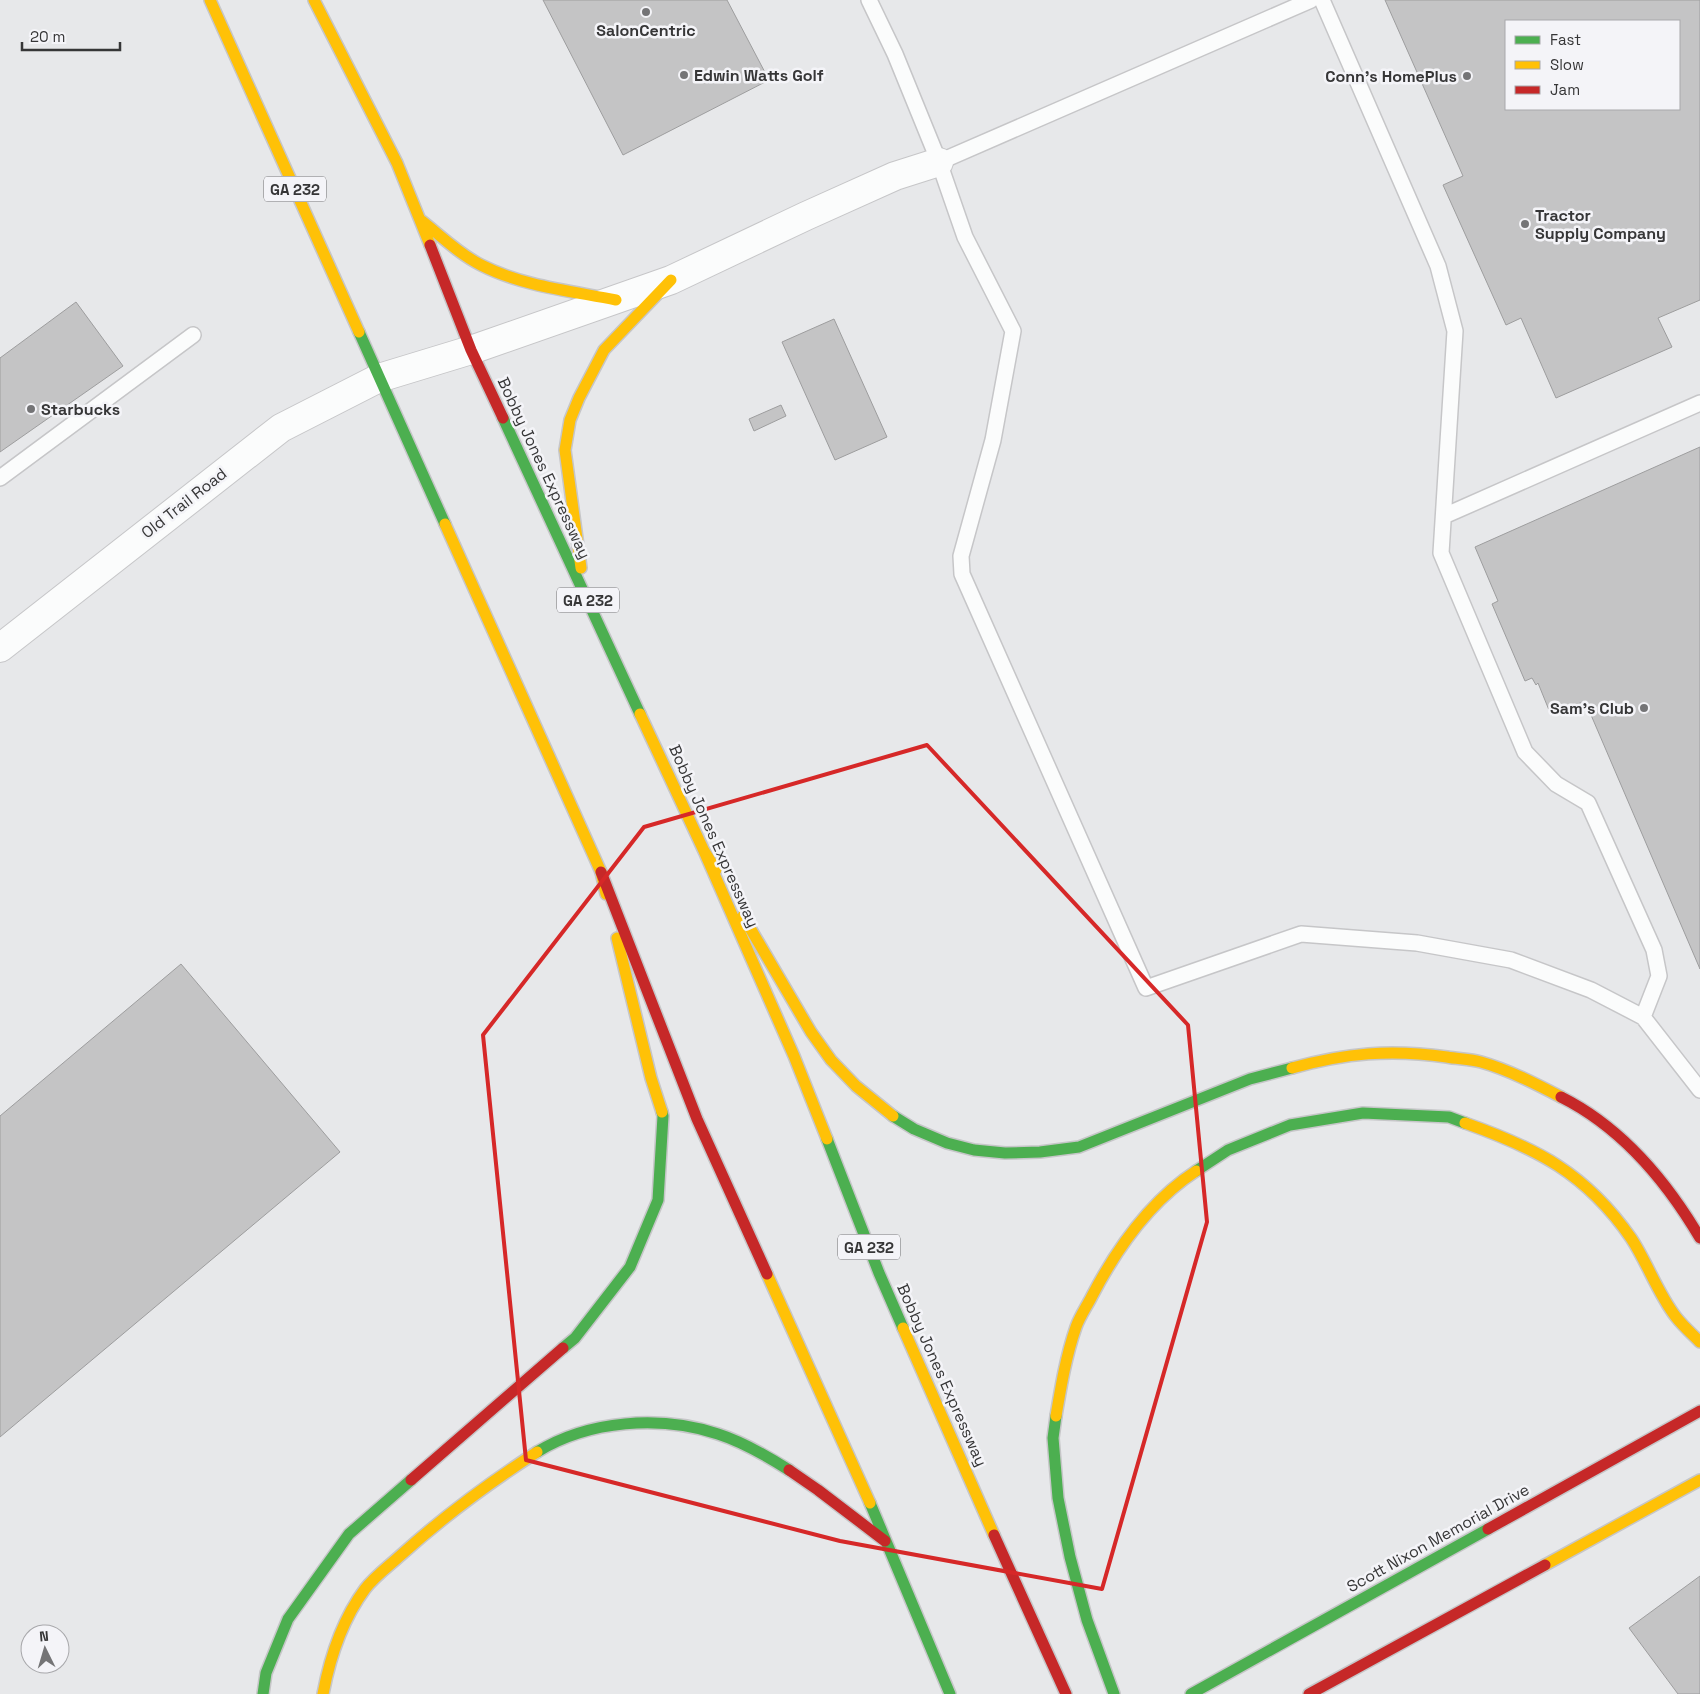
<svg xmlns="http://www.w3.org/2000/svg" width="1700" height="1694" font-family="'Space Grotesk',sans-serif">
  <style>
    .building { fill: #c4c4c5; stroke: #9d9d9e; fill-rule: evenodd }
    .lines { fill: none; stroke-linecap: round; stroke-linejoin: round }
    .lane-casing { stroke: #c6c6c8; stroke-width: 18 }
    .street-casing { stroke: #c6c6c8; stroke-width: 30 }
    .fast-casing { stroke: #c6c6c8; stroke-width: 14 }
    .slow-casing { stroke: #c6c6c8; stroke-width: 14 }
    .jam-casing { stroke: #c6c6c8; stroke-width: 14 }
    .lane { stroke: #fbfcfc; stroke-width: 15 }
    .street { stroke: #fbfcfc; stroke-width: 28 }
    .fast { stroke: #4caf50; stroke-width: 11 }
    .slow { stroke: #ffc107; stroke-width: 11 }
    .jam { stroke: #c62828; stroke-width: 11 }
    .marked { fill: none; stroke: #d62828; stroke-width: 4; stroke-linejoin: round }
    .poi-dot { fill: #747476; stroke: #f4f4f8; stroke-width: 2 }
    .labels { text-anchor: middle; dominant-baseline: central; stroke-width: 5; stroke-linejoin: round; paint-order: stroke }
    .shield { fill: #f4f4f8; stroke: #6f6f71; stroke-width: 1 }
    .shield-label { font-size: 15px; font-weight: bold; fill: #363637 }
    .poi-label { font-size: 16px; font-weight: bold; fill: #363637; stroke: #f4f4f8; text-anchor: start }
    .street-label { font-size: 16px; fill: #363637; stroke: #f4f4f8 }
  </style>
  <rect width="100%" height="100%" fill="#e7e8ea"/>
  <path class="building" d="M 543,0 L 727,0 L 769,80 L 623,155 Z
    M 1385,0 L 1700,0 L 1700,300 L 1658,318 L 1672,347 L 1556,398 L 1521,318 L 1506,325 L 1443,185 L 1463,176 ZM 1506,21 L 1679,21 L 1679,109 L 1506,109 Z
    M 76,302 L 123,366 L 0,452 L 0,358 Z
    M 834,319 L 887,437 L 835,460 L 782,342 Z
    M 781,405 L 786,416 L 754,431 L 749,419 Z
    M 1700,447 L 1700,969 L 1585,701 L 1551,715 L 1538,683 L 1536,685 L 1532,678 L 1525,681 L 1492,604 L 1498,601 L 1475,547 Z
    M 181,964 L 340,1152 L 0,1437 L 0,1116 Z
    M 1700,1576 L 1700,1694 L 1678,1694 L 1629,1628 Z"/>
  <g class="lines">
    <defs>
      <path id="lane" d="M 869,0 L 895,54 L 939,162 L 965,237 L 1013,331 L 993,440 L 961,556 L 962,574 L 1146,988 L 1301,934 L 1417,943 L 1511,960 L 1591,990 L 1643,1017 L 1700,1090
        M 1322,0 L 1438,266 L 1455,331 L 1441,553 L 1525,752 L 1556,784 L 1588,803 L 1654,950 L 1659,976 L 1643,1017
        M 939,162 L 1311,0
        M 0,478 L 193,335
        M 1444,516 L 1700,403"/>
      <path id="street" d="M 0,648 L 281,428 L 379,378 L 471,350 L 671,280 L 806,216 L 895,176 L 939,162"/>
      <path id="fast" d="M 359,332 L 445,524
        M 503,418 L 640,714
        M 893,1116 L 914,1129 L 947,1143 L 974,1150 L 1005,1153 L 1040,1152 L 1079,1147 L 1250,1079 L 1292,1068
        M 827,1139 L 879,1273 L 903,1328
        M 1196,1171 L 1228,1150 L 1290,1125 L 1363,1113 L 1449,1117 L 1465,1123
        M 563,1348 L 575,1338 L 630,1267 L 658,1200 L 663,1116 L 662,1112
        M 1056,1416 L 1053,1438 L 1058,1498 L 1070,1557 L 1087,1620 L 1114,1694
        M 537,1452 C 589,1420 660,1415 718,1434 C 743,1442 767,1456 789,1470
        M 870,1503 L 950,1694
        M 263,1694 L 266,1673 L 288,1619 L 349,1534 L 411,1480
        M 1191,1694 L 1488,1529"/>
      <path id="slow" d="M 210,0 L 359,332
        M 314,0 L 397,163 L 430,245
        M 422,221 C 441,236 459,254 481,265 C 522,286 571,291 616,300
        M 445,524 L 601,872 L 606,894
        M 581,568 L 565,450 L 570,420 L 579,398 L 604,350 L 671,280
        M 640,714 L 704,851 L 716,870
        M 704,851 L 794,1056 L 827,1139
        M 743,916 L 811,1032 L 831,1060 L 856,1086 L 893,1116
        M 617,938 L 651,1078 L 662,1112
        M 1292,1068 C 1346,1053 1390,1049 1447,1057 C 1458,1059 1470,1059 1481,1062 C 1509,1070 1536,1084 1561,1097
        M 1465,1123 C 1536,1148 1586,1173 1631,1238 C 1647,1262 1658,1294 1676,1317 C 1683,1326 1692,1334 1700,1342
        M 767,1274 L 870,1503
        M 903,1328 L 994,1535
        M 1056,1416 C 1061,1386 1066,1356 1076,1327 C 1080,1316 1087,1306 1092,1296 C 1117,1248 1150,1201 1196,1171
        M 1545,1565 L 1700,1480
        M 323,1694 C 330,1657 342,1620 365,1589 C 375,1576 389,1566 401,1555 C 443,1517 489,1483 537,1452"/>
      <path id="jam" d="M 430,245 L 471,350 L 503,418
        M 601,872 L 697,1119 L 767,1274
        M 1561,1097 C 1621,1127 1667,1182 1700,1238
        M 789,1470 L 818,1490 L 885,1541
        M 411,1480 L 563,1348
        M 1488,1529 L 1700,1411
        M 994,1535 L 1066,1694
        M 1309,1694 L 1545,1565"/>
    </defs>
    <use href="#lane" class="lane-casing"/>
    <use href="#street" class="street-casing"/>
    <use href="#fast" class="fast-casing"/>
    <use href="#slow" class="slow-casing"/>
    <use href="#jam" class="jam-casing"/>
    <use href="#lane" class="lane"/>
    <use href="#street" class="street"/>
    <use href="#fast" class="fast"/>
    <use href="#slow" class="slow"/>
    <use href="#jam" class="jam"/>
  </g>
  <path class="marked" d="M 927,745 L 1188,1025 L 1207,1222 L 1102,1589 L 840,1541 L 526,1460 L 483,1035 L 644,827 Z"/>
  <g class="poi-dot">
    <circle cx="646" cy="12" r="5"/>
    <circle cx="684" cy="75" r="5"/>
    <circle cx="1467" cy="76" r="5"/>
    <circle cx="1525" cy="224" r="5"/>
    <circle cx="31" cy="409" r="5"/>
    <circle cx="1644" cy="708" r="5"/>
  </g>
  <g class="labels">
    <g class="shield">
      <rect x="264" y="176.5" width="62" height="25" rx="4"/>
      <rect x="557" y="587.5" width="62" height="25" rx="4"/>
      <rect x="838" y="1234.5" width="62" height="25" rx="4"/>
    </g>
    <g class="shield-label">
      <text x="295" y="189">GA 232</text>
      <text x="588" y="600">GA 232</text>
      <text x="869" y="1247">GA 232</text>
    </g>
    <g class="poi-label">
      <text x="646" y="30" text-anchor="middle">SalonCentric</text>
      <text x="694" y="75">Edwin Watts Golf</text>
      <text x="1457" y="76" text-anchor="end">Conn's HomePlus</text>
      <text x="1535" y="215">Tractor<tspan x="1535" dy="18">Supply Company</tspan></text>
      <text x="41" y="409">Starbucks</text>
      <text x="1634" y="708" text-anchor="end">Sam's Club</text>
    </g>
    <g class="street-label">
      <text transform="translate(544 468) rotate(65)">Bobby Jones Expressway</text>
      <text transform="translate(184 503) rotate(-38)">Old Trail Road</text>
      <text transform="translate(714 836) rotate(66)">Bobby Jones Expressway</text>
      <text transform="translate(942 1375) rotate(66)">Bobby Jones Expressway</text>
      <text transform="translate(1438 1538) rotate(-29)">Scott Nixon Memorial Drive</text>
    </g>
  </g>
  <rect x="1505" y="20" width="175" height="90" fill="#f4f4f8" stroke="#a8a8ab"/>
  <rect x="1515" y="36" width="25" height="8" fill="#4caf50" stroke="#a8a8ab"/>
  <text x="1550" y="45" font-size="15" fill="#363637">Fast</text>
  <rect x="1515" y="61" width="25" height="8" fill="#ffc107" stroke="#a8a8ab"/>
  <text x="1550" y="70" font-size="15" fill="#363637">Slow</text>
  <rect x="1515" y="86" width="25" height="8" fill="#c62828" stroke="#a8a8ab"/>
  <text x="1550" y="95" font-size="15" fill="#363637">Jam</text>
  <g transform="translate(45 1649) rotate(355)"><circle r="24" fill="#f4f4f8" stroke="#a8a8ab"/>
  <path d="M0-4L9 19L0 12L-9 19Z" fill="#747476"/>
  <text y="-8" font-size="14" font-weight="bold" text-anchor="middle" fill="#363637">N</text>
  </g>
  <path d="M22 42v8h98v-8" fill="none" stroke="#363637" stroke-width="2.5"/>
  <text x="30" y="42" font-size="15" fill="#363637" stroke="#f4f4f8" stroke-width="4" paint-order="stroke">20 m</text>
</svg>
